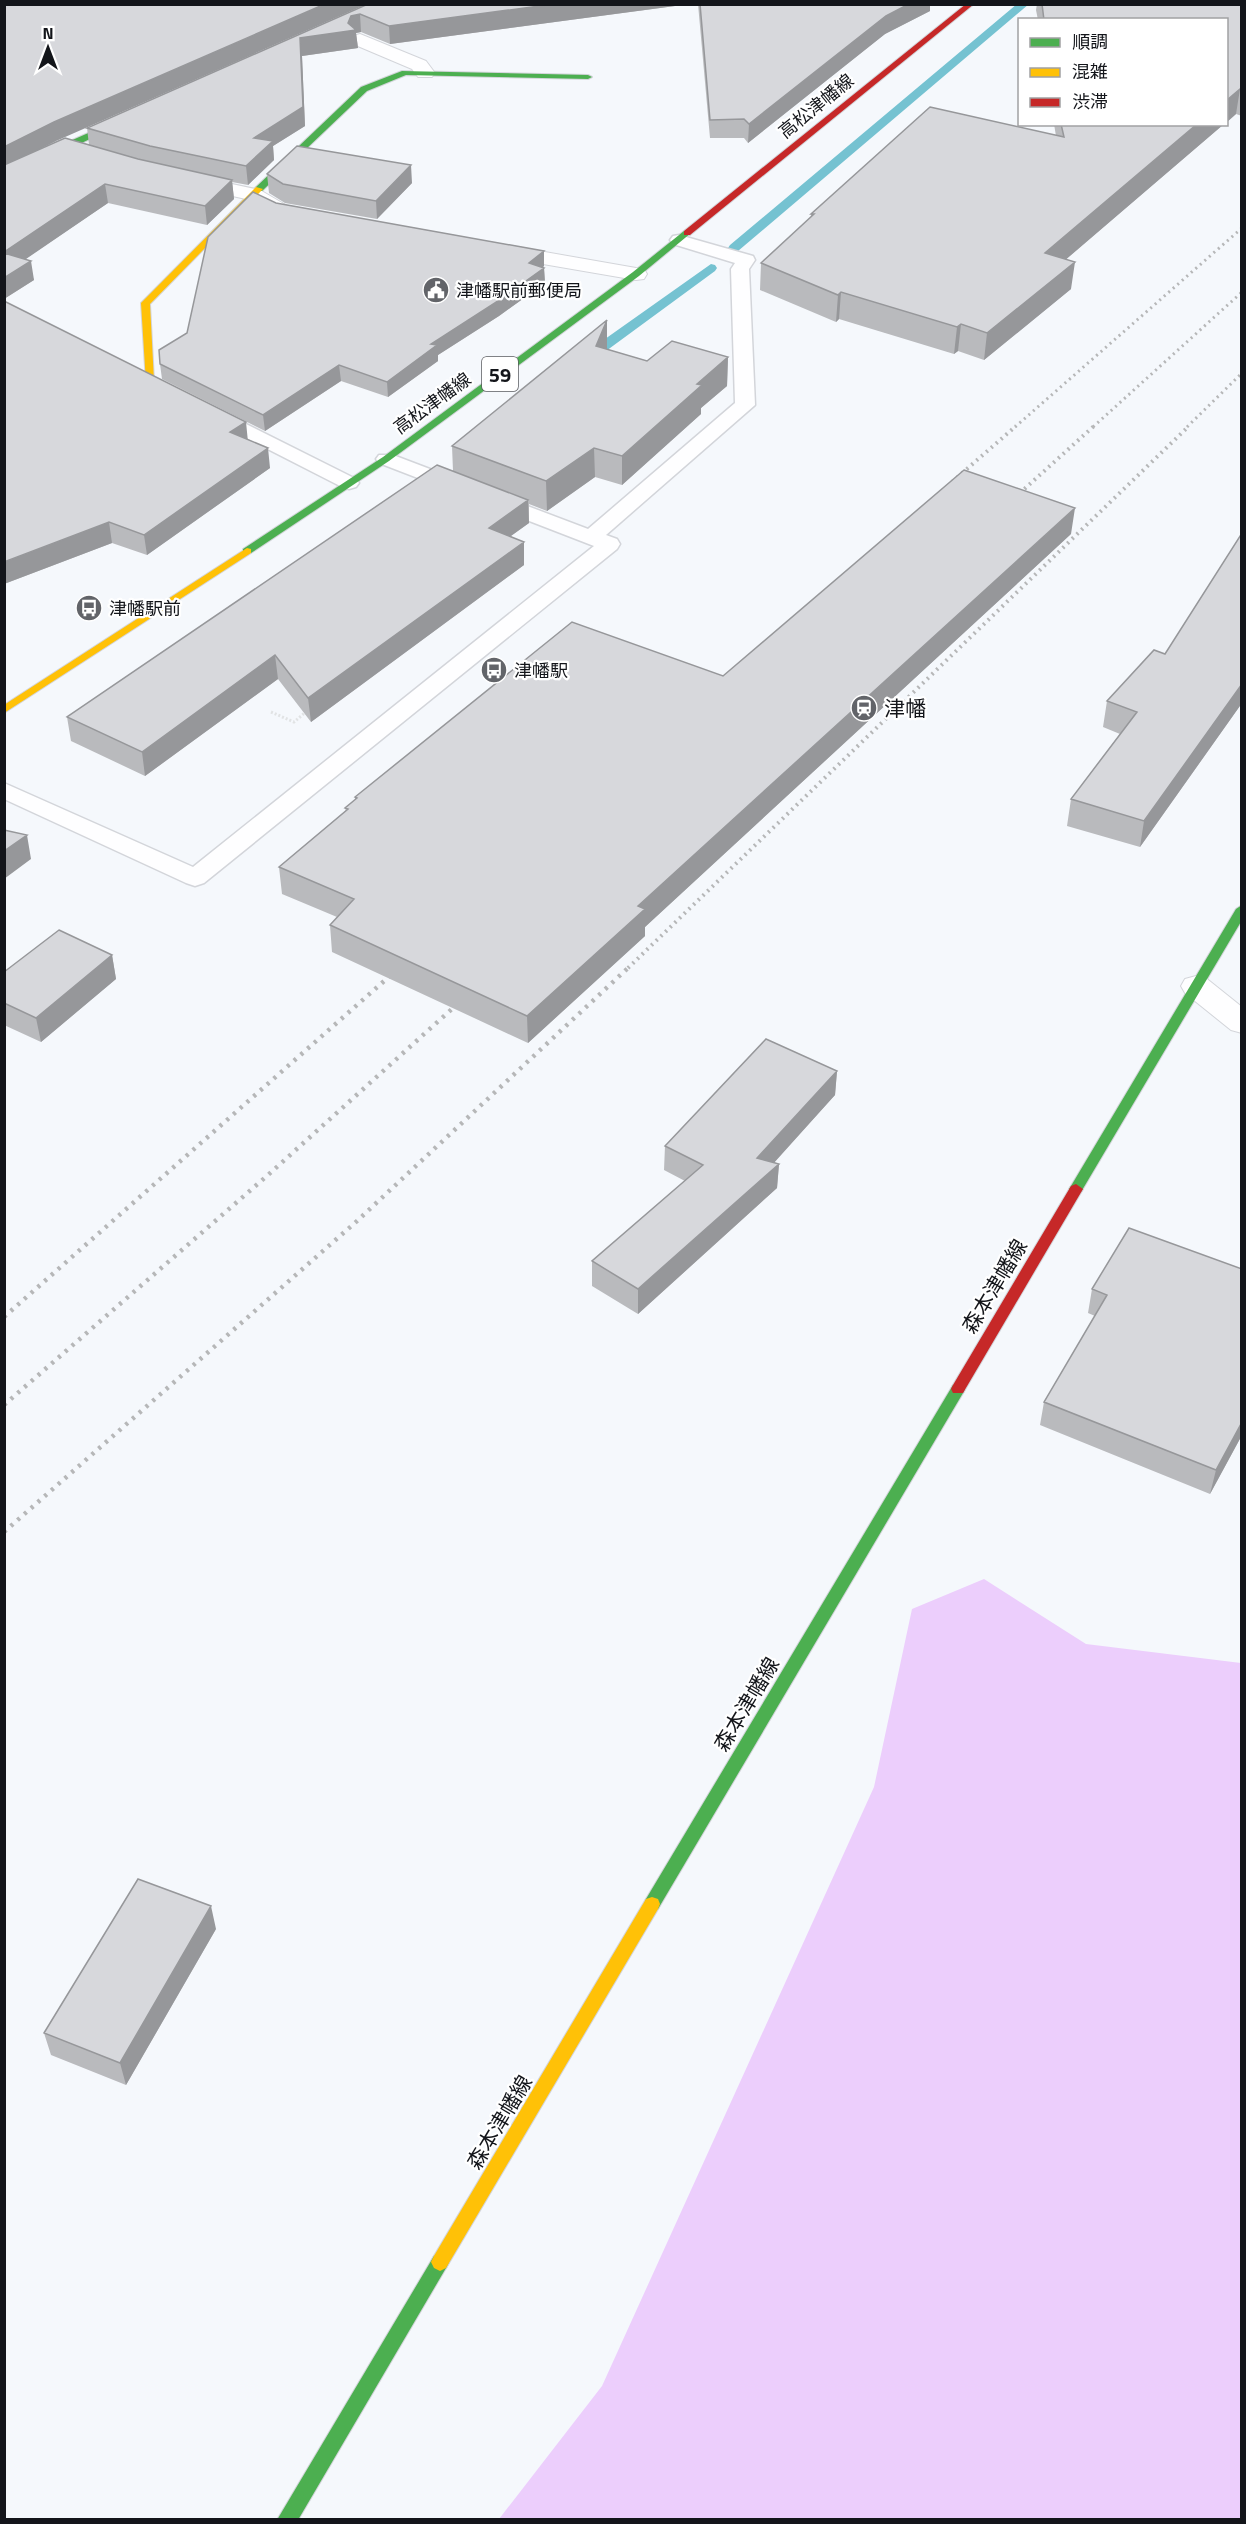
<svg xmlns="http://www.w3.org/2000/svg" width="1246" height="2524" font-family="'Titillium Web','Noto Sans JP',sans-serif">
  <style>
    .forest { fill: #eccefc }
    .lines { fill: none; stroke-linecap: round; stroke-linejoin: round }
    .stream { fill: #75c2d1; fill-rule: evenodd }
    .lane-casing { stroke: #d3d5da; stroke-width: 3 }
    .street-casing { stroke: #d3d5da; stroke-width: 2 }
    .fast-casing { stroke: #d3d5da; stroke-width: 2 }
    .slow-casing { stroke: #d3d5da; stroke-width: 2 }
    .jam-casing { stroke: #d3d5da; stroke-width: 2 }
    .path { stroke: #e1e3e4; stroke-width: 3; stroke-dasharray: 2 2; stroke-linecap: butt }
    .lane { fill: #fefeff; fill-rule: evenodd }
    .street { fill: #fefeff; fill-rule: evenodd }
    .fast { fill: #4caf50; fill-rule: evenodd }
    .slow { fill: #ffc107; fill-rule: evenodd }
    .jam { fill: #c62828; fill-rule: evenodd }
    .rail-far2 { stroke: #b6b7b8; stroke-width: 3; stroke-dasharray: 2 4; stroke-linecap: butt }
    .rail-far1 { stroke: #b6b7b8; stroke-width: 4; stroke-dasharray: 2 4.5; stroke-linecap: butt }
    .rail { stroke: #b6b7b8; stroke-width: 4.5; stroke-dasharray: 3 6; stroke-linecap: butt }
    .wall { fill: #b9babd }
    .shaded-wall { fill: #96979a }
    .building { fill: #d7d8dc; stroke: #96979a; stroke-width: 1.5 }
    .labels { text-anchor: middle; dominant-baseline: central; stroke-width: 4.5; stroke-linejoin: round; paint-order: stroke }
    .far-street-label { font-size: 18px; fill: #13151a; stroke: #fff }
    .far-poi-label { font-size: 18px; fill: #13151a; stroke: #fff; text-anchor: start }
    .shield { fill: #fff; stroke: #5a5b5f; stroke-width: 1.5 }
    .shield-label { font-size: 20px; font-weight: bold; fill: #13151a }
    .poi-label { font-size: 21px; fill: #13151a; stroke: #fff; text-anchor: start }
    .street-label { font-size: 21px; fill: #13151a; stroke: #fff }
  </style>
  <rect width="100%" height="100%" fill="#f5f8fc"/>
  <path class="forest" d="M 984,1579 L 1086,1644 L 1241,1663 L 1241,2519 L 499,2519 L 602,2386 L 874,1787 L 912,1609 Z"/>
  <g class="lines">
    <path class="stream" d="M 1017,4 L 1029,4 L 738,251 L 730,251 L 728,248 L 730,245 Z
      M 711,264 L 715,265 L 717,268 L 715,271 L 591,362 L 581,362 L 579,359 L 581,356 Z"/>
    <defs>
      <path id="lane" d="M 679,235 L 753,256 L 755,260 L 749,269 L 755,405 L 606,535 L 617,539 L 620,544 L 617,549 L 204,883 L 195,886 L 186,883 L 4,799 L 4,783 L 193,867 L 594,546 L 379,463 L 376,459 L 379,455 L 393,455 L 588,529 L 735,403 L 731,269 L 735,263 L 673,244 L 670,240 L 673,236 Z
        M 212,407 L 356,479 L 359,483 L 356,487 L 349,489 L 342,487 L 205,417 L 202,413 L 205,409 Z"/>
      <path id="street" d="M 360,34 L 426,61 L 435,73 L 432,77 L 418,77 L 412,69 L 353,44 L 351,40 L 353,36 Z
        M 190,175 L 260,190 L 289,207 L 292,211 L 289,215 L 282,217 L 246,199 L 183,185 L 180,181 L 183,177 Z
        M 499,244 L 636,268 L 644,269 L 647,274 L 644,279 L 636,280 L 491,255 L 488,250 L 491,245 Z
        M 1196,976 L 1207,979 L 1242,1007 L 1242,1033 L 1231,1030 L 1185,993 L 1181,986 L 1185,979 Z"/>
      <path id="fast" d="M 402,71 L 588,75 L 592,77 L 588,79 L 406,75 L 367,91 L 262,191 L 256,191 L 256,187 L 361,87 Z
        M 127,116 L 134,118 L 4,180 L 4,174 L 61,145 Z
        M 684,231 L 691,233 L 639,276 L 389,461 L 251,553 L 243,553 L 243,549 L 383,457 L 633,272 Z
        M 1242,905 L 1242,920 L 1081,1192 L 1071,1192 L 1069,1189 L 1071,1186 L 1236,909 Z
        M 958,1384 L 963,1385 L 965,1389 L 963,1393 L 658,1909 L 652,1911 L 646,1909 L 644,1904 L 646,1899 L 953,1385 Z
        M 440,2253 L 446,2256 L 449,2262 L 446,2268 L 298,2520 L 277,2520 L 434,2256 Z"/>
      <path id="slow" d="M 256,187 L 263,189 L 150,304 L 154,381 L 146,383 L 141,303 Z
        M 247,548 L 251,549 L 251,553 L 4,713 L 4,705 Z
        M 652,1897 L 658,1899 L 660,1904 L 658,1909 L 446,2268 L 440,2271 L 434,2268 L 431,2262 L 434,2256 L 646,1899 Z"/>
      <path id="jam" d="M 966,4 L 974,4 L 690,235 L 684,235 L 684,231 Z
        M 1076,1184 L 1083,1189 L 963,1393 L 953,1393 L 951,1389 L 953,1385 L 1071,1186 Z"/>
    </defs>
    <use href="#lane" class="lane-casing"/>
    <use href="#street" class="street-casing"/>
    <use href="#fast" class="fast-casing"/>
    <use href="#slow" class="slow-casing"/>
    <use href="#jam" class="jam-casing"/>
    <path class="path" d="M 271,712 L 294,722 L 307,711"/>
    <use href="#lane" class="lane"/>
    <use href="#street" class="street"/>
    <use href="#fast" class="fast"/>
    <use href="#slow" class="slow"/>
    <use href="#jam" class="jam"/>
    <path class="rail-far2" d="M 1015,427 L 1242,228
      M 1093,427 L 1242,292
      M 1187,427 L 1242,373"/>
    <path class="rail-far1" d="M 952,482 L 1016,426
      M 1010,502 L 1094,426
      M 628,968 L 1189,426"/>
    <path class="rail" d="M 4,1317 L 400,967
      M 4,1405 L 268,1175 L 464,998
      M 4,1532 L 357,1221 L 629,967"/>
  </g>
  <path class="wall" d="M 4,4 L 56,141 L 40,149 L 89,145 L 87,128 L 368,4 L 690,4 L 390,44 L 361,32 L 356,33 L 358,48 L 302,56 L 305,126 L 273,146 L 274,160 L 248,185 L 232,182 L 234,199 L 207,225 L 108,203 L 25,259 L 34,280 L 4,299 Z
    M 698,4 L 930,4 L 930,11 L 885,34 L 748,143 L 744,138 L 710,138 Z
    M 1037,4 L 1242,4 L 1242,116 L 1236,114 L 1227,122 L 1227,20 L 1038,20 L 1036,10 Z
    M 1054,124 L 1224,124 L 1066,259 L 1071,289 L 984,360 L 958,351 L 954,354 L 839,319 L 836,322 L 760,290 L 761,263 L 811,217 L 811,214 L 1056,136 Z
    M 267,174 L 412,183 L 377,219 L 285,203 L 269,193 Z
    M 276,203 L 544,251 L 544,266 L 543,267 L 544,268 L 545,283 L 499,316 L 438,355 L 438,361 L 388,397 L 341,381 L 265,431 L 162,379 L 160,364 L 187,333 Z
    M 607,348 L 606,349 L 647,361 L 728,357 L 727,386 L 701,408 L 701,414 L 622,485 L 595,477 L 547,511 L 529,504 L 529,523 L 511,536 L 524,565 L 311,722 L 278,679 L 145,776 L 71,741 L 67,717 L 453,471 L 452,446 Z
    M 248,440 L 270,468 L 147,555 L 112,543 L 4,584 Z
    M 1242,533 L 1242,703 L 1140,847 L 1067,826 L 1071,799 L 1120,734 L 1103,727 L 1107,701 L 1165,654 Z
    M 1071,534 L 645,927 L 645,936 L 528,1043 L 332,952 L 330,925 L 337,917 L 282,894 L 279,867 L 346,811 L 345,808 L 355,800 L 355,797 L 723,676 Z
    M 112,955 L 116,979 L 41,1042 L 4,1025 L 4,972 Z
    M 837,1071 L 835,1095 L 774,1162 L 779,1164 L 777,1188 L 638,1314 L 592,1286 L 592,1261 L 685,1181 L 664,1170 L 665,1146 Z
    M 1242,1269 L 1242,1435 L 1210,1494 L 1040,1425 L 1044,1402 L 1095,1316 L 1088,1313 L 1092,1289 Z
    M 216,1929 L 126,2085 L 51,2055 L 44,2033 Z"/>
  <path class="shaded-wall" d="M 325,4 L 367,4 L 56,141 L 4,167 L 4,147 L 54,122 Z
    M 554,4 L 690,4 L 390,44 L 389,26 Z
    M 909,4 L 930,4 L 930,11 L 885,34 L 748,143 L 749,124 L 886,16 Z
    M 360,14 L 361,32 L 356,33 L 358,48 L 302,56 L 305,126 L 273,146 L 274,160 L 248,185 L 246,166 L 254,138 L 300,38 L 348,23 L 351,16 Z
    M 1240,89 L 1236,114 L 1227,122 L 1227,100 Z
    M 1197,124 L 1224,124 L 1042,280 L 1045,253 Z
    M 411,165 L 412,183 L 377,219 L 376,201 Z
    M 232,180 L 234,199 L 207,225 L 205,206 Z
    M 105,184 L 108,203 L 7,272 L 4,260 L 4,252 Z
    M 544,251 L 544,266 L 530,278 L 529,263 Z
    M 31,261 L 34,280 L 4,299 L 4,278 Z
    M 1075,262 L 1071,289 L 984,360 L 987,333 Z
    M 544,268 L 545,283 L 499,316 L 438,355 L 438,361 L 388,397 L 387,382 L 431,344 Z
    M 841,292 L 839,319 L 836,322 L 838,295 Z
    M 607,320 L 607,348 L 596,375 L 596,346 Z
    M 961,324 L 958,351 L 954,354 L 957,327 Z
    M 728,357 L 727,386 L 701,408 L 701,414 L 622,485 L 622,456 L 697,384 Z
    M 339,365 L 341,381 L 265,431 L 263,415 Z
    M 246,422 L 248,442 L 230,432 Z
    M 268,448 L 270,468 L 147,555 L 144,535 Z
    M 594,448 L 595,477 L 547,511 L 546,481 Z
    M 528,500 L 529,523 L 490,551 L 489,528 Z
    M 1075,508 L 1071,534 L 645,927 L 645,936 L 528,1043 L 527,1016 L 638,906 Z
    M 109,522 L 112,543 L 4,584 L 4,562 Z
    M 524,542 L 524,565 L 311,722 L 308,698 Z
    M 275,655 L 278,679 L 145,776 L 142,752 Z
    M 1242,684 L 1242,703 L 1140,847 L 1144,821 Z
    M 27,835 L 31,859 L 4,879 L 4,851 Z
    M 112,955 L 116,979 L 41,1042 L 36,1018 Z
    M 837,1071 L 835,1095 L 756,1183 L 757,1158 Z
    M 779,1164 L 777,1188 L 638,1314 L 638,1289 Z
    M 1242,1422 L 1242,1435 L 1210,1494 L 1216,1470 Z
    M 211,1906 L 216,1929 L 126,2085 L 120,2063 Z"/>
  <path class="building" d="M 4,4 L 325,4 L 54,122 L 4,147 Z
    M 368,4 L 554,4 L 389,26 L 360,14 L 351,16 L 348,23 L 356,30 L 300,38 L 303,107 L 254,138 L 273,141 L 246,166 L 150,146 L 87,128 Z
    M 700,4 L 909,4 L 886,16 L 749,124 L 744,119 L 710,120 Z
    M 1042,4 L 1242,4 L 1242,89 L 1240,89 L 1227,100 L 1227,20 L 1044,20 Z
    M 930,107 L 1064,137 L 1061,124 L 1197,124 L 1045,253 L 1075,262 L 987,333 L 961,324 L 957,327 L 841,292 L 838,295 L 761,263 L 814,214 L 811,214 Z
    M 65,138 L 138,159 L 232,180 L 205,206 L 105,184 L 4,252 L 4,165 Z
    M 297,146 L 411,165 L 376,201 L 283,184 L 267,174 Z
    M 253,192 L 276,203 L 544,251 L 529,263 L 544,268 L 498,301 L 431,344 L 437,345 L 387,382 L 339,365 L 263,415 L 160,364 L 159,350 L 187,333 L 208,237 Z
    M 4,253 L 31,261 L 4,278 Z
    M 4,301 L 246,422 L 230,432 L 268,448 L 144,535 L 109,522 L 4,562 Z
    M 607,320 L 596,346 L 647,361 L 672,341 L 728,357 L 697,384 L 702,385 L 622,456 L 594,448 L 546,481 L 452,446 Z
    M 437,465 L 528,500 L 489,528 L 524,542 L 308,698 L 275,655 L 142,752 L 67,717 Z
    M 964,470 L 1075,508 L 638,906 L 645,909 L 527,1016 L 330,925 L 354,899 L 279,867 L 348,809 L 345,808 L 357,798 L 355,797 L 572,622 L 723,676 Z
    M 1242,533 L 1242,684 L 1144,821 L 1071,799 L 1137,712 L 1107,701 L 1154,650 L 1165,654 Z
    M 4,830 L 27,835 L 4,851 Z
    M 59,930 L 112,955 L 36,1018 L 4,1003 L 4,972 Z
    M 766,1039 L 837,1071 L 757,1158 L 779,1164 L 638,1289 L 592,1261 L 703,1165 L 665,1146 Z
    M 1129,1228 L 1242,1269 L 1242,1422 L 1216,1470 L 1044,1402 L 1107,1295 L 1092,1289 Z
    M 138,1879 L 211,1906 L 120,2063 L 44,2033 Z"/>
  <defs>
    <symbol id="civic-disc" viewBox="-11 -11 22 22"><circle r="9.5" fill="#626469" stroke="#fff"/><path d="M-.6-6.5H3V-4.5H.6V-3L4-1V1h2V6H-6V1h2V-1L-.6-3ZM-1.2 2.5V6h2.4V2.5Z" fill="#fff"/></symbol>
    <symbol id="bus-disc" viewBox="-11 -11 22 22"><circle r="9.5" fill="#626469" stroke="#fff"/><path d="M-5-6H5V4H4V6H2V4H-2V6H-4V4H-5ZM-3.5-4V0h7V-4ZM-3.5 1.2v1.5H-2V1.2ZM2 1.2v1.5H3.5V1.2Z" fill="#fff"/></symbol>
    <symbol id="station-disc" viewBox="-11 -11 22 22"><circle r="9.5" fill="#626469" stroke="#fff"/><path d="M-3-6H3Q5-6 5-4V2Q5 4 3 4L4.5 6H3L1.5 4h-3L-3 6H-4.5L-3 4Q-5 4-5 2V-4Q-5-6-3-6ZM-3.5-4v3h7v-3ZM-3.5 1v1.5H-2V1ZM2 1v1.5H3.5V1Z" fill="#fff"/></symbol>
  </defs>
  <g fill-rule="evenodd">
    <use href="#civic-disc" x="421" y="275" width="30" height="30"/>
    <use href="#bus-disc" x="74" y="593" width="30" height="30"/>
    <use href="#bus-disc" x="479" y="655" width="30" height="30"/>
    <use href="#station-disc" x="849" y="693" width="30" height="30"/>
  </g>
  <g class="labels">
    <g class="far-street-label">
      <text transform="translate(816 106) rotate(-39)">高松津幡線</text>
      <text transform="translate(432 403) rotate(-36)">高松津幡線</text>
    </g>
    <g class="far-poi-label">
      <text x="456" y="290">津幡駅前郵便局</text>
      <text x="109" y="608">津幡駅前</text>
      <text x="514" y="670">津幡駅</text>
    </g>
    <rect class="shield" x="482" y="357" width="36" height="34" rx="4.5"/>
    <g class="shield-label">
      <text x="500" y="374">59</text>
    </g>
    <g class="poi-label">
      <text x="884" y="708">津幡</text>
    </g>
    <g class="street-label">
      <text transform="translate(994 1286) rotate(-59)">森本津幡線</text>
      <text transform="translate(746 1704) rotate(-59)">森本津幡線</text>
      <text transform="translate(499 2122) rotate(-59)">森本津幡線</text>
    </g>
  </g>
  <rect width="1246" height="2524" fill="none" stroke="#13151a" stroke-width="12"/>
  <rect x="1018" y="18" width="210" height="108" fill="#ffffff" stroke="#a1a1a3" stroke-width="1.5"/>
  <rect x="1030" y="38" width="30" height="9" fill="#4caf50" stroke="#a1a1a3" stroke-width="1.5"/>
  <text x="1072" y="48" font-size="18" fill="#13151a">順調</text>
  <rect x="1030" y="68" width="30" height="9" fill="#ffc107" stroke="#a1a1a3" stroke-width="1.5"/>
  <text x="1072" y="78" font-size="18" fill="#13151a">混雑</text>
  <rect x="1030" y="98" width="30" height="9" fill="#c62828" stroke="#a1a1a3" stroke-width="1.5"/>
  <text x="1072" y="108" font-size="18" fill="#13151a">渋滞</text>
  <g transform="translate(48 48)" stroke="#ffffff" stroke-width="4.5" paint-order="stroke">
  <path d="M0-4.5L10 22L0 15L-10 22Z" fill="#13151a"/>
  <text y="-9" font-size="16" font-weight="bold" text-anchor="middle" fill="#13151a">N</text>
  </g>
</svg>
